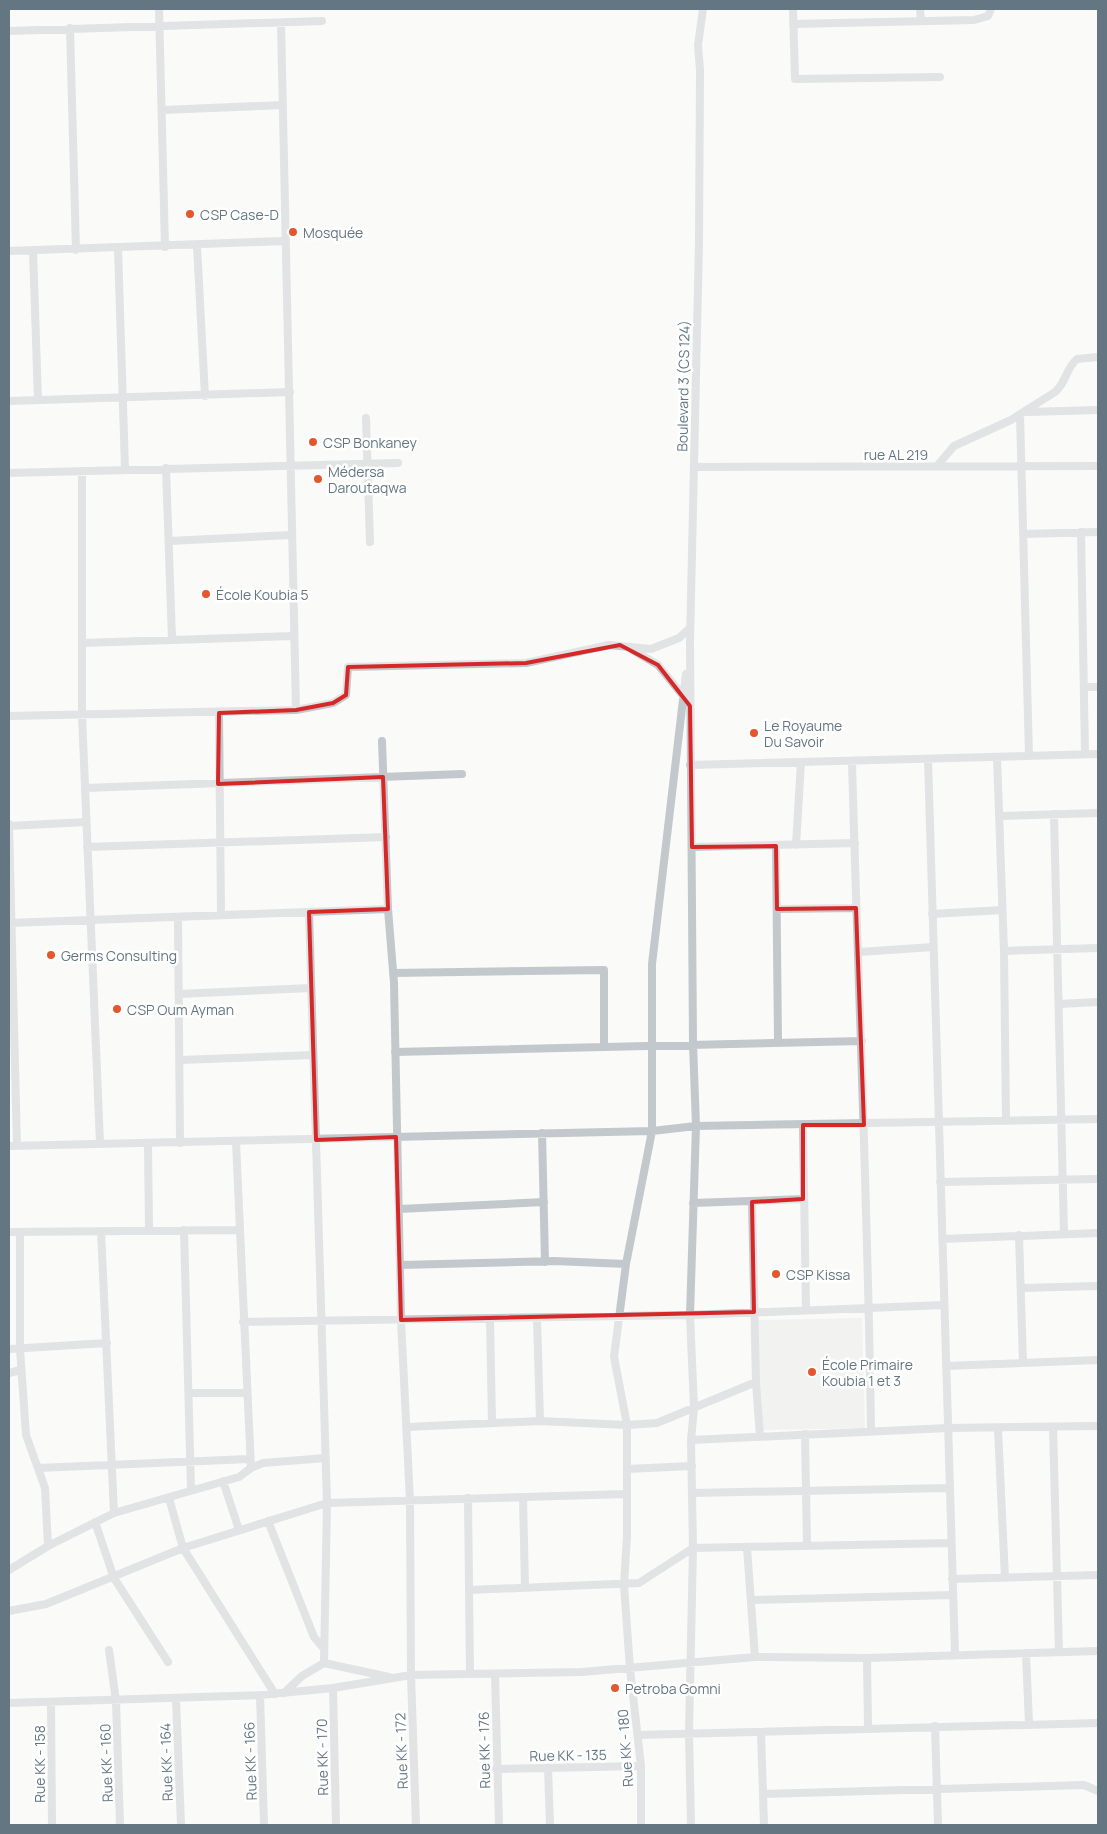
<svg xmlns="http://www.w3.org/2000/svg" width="1107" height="1834" font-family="Manrope,sans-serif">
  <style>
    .built { fill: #e8e9e9 }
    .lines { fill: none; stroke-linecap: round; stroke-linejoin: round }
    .minor { stroke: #c3c8cc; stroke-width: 8 }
    .marked { fill: none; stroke: #d62828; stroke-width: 4; stroke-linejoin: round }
    .poi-dot { fill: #e4572e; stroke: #fff; stroke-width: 2 }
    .labels { text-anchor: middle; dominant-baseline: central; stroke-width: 5; stroke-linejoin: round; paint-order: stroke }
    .poi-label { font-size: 14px; fill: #657683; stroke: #fff; text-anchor: start }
    .street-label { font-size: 14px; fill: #657683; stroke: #fff }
  </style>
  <rect width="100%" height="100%" fill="#fafaf8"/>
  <path class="built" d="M 862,1318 L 865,1428 L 761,1430 L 758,1320 Z"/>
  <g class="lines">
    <path class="minor" d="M 159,9 L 165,247
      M 793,9 L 795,79 L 940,77
      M 920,9 L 921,21
      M 281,23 L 296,710
      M 793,24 L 974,20 L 988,16 L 991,9
      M 70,28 L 76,250
      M 9,31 L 322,21
      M 163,110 L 283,105
      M 197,246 L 205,396
      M 118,248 L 125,469
      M 33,250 L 38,400
      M 9,251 L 285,241
      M 9,401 L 290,392
      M 1027,412 L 1098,410
      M 1020,415 L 1029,756
      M 366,418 L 370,542
      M 937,466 L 954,446 L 1011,420 L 1055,392 C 1066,383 1066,368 1077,359 L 1098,357
      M 694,467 L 1098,466
      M 166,468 L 172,639
      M 82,471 L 82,715 L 100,1143
      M 9,473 L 398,463
      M 1081,532 L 1085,754
      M 1023,534 L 1098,532
      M 169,541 L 291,535
      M 82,643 L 293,636
      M 633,650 L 658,665 L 685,698
      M 1085,687 L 1098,687
      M 219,713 L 221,915
      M 9,716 L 296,710 L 333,703 L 346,695 L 348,667 L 526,663 L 609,645 L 651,649 L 679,638 L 690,628
      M 382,741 L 388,909 L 394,983 L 401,1320 L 410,1501 L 411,1675 L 416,1825
      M 997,757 L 1004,951 L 1006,1121
      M 928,759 L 955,1655
      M 852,761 C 858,984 868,1207 871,1431
      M 690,765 L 1098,754
      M 85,788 L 462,774
      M 1054,814 L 1064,1234
      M 1000,816 L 1098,813
      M 9,824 L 17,1146
      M 9,826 L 86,822
      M 796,845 L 801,762
      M 776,846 L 778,1042
      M 87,847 L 386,837
      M 692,847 L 855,843
      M 777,909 L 856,908
      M 932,914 L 1002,910
      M 178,917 L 180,1143
      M 9,923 L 388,909
      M 1004,951 L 1098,948
      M 859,952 L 933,947
      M 393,973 L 604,970 L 604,1047
      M 179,994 L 311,988
      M 1059,1004 L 1098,1002
      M 395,1052 L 862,1041
      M 180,1060 L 313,1055
      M 803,1125 L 806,1310
      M 542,1133 L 545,1262
      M 148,1145 L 149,1229
      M 9,1146 L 652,1131 L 696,1126 L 1098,1119
      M 940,1182 L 1098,1179
      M 752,1202 L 756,1382 L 760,1437
      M 693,1203 L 803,1199
      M 399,1209 L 544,1202
      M 184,1230 L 191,1490
      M 240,1230 L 251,1468
      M 101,1231 L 114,1513
      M 9,1232 L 240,1230 L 236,1142
      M 20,1232 L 20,1349 L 26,1435 L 45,1488 L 48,1546
      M 1019,1235 L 1023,1363
      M 942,1239 L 1098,1233
      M 401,1265 L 554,1261 L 626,1264
      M 1021,1288 L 1098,1286
      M 537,1318 L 540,1421
      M 490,1319 L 492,1423
      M 243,1322 L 690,1315 L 944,1305
      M 9,1349 L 107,1343
      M 946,1366 L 1098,1360
      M 9,1373 L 21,1370
      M 189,1393 L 246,1393
      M 407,1427 L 540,1421 L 627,1425 L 657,1423 L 756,1382
      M 1053,1427 L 1059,1652
      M 998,1429 L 1005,1578
      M 805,1434 L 807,1546
      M 691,1440 L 948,1428 L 1098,1426
      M 38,1468 L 249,1459
      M 627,1469 L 692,1466
      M 223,1481 L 239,1530
      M 692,1493 L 949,1488
      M 523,1497 L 525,1587
      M 169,1498 L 183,1548 L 275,1694
      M 468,1498 L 470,1674
      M 268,1521 L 314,1637 L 324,1649
      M 95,1522 L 114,1578 L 168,1662
      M 747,1548 L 755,1657
      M 9,1570 L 48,1546 L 114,1513 L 239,1477 L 251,1468 L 263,1463 L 326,1458
      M 952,1579 L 1098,1575
      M 469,1590 L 639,1583 L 693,1548 L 951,1543
      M 751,1600 L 953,1595
      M 9,1611 L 46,1604 L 183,1548 L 327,1503 L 626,1494
      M 109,1650 L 116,1701 L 120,1825
      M 1026,1653 L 1029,1724
      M 867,1658 L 868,1727
      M 324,1663 L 389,1677
      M 495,1674 L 499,1825
      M 333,1688 L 336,1825
      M 284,1693 L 302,1676 L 324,1663 L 327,1503 L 309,912
      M 260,1695 L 264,1825
      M 176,1699 L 181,1825
      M 51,1702 L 52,1825
      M 9,1703 L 260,1695 L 333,1688 L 411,1675 L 582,1672 L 755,1657 L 867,1658 L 1098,1651
      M 935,1726 L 938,1825
      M 761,1732 L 764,1825
      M 638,1735 L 1098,1723
      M 548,1768 L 550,1825
      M 496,1769 L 641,1766
      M 763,1794 L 1084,1785 L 1098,1791
      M 641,1825 L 641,1766 L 630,1669 L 624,1585 L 627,1536 L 627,1425 L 614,1357 L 626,1264 L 652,1131 L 652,964 L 686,674
      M 691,1825 L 689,1733 L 693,1548 L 691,1440 L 694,1408 L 690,1315 L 696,1126 L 693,1044 L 690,642 L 699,242 L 700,70 L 698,45 L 703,9"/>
  </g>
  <path d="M0 0H1107V1834H0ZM 620,645 L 658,665 L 690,706 L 692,847 L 776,846 L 777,909 L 856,908 L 864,1125 L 803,1125 L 803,1199 L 752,1202 L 754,1312 L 401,1320 L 396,1137 L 316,1140 L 309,912 L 388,909 L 383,777 L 218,784 L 219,713 L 296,710 L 333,703 L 346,695 L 348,667 L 526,663 Z" fill="#fafaf8" fill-opacity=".55" fill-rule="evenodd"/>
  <path class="marked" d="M 620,645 L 658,665 L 690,706 L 692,847 L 776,846 L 777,909 L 856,908 L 864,1125 L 803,1125 L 803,1199 L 752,1202 L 754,1312 L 401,1320 L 396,1137 L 316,1140 L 309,912 L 388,909 L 383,777 L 218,784 L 219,713 L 296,710 L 333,703 L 346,695 L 348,667 L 526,663 Z"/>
  <g class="poi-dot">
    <circle cx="190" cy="214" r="5"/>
    <circle cx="293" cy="232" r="5"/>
    <circle cx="313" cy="442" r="5"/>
    <circle cx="318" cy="479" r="5"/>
    <circle cx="206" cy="594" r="5"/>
    <circle cx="754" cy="733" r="5"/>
    <circle cx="51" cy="955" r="5"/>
    <circle cx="117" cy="1009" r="5"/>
    <circle cx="776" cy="1274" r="5"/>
    <circle cx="812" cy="1372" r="5"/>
    <circle cx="615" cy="1688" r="5"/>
  </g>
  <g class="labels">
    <g class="poi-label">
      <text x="200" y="214">CSP Case-D</text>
      <text x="303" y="232">Mosquée</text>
      <text x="323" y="442">CSP Bonkaney</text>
      <text x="328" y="471">Médersa<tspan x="328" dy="16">Daroutaqwa</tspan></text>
      <text x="216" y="594">École Koubia 5</text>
      <text x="764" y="725">Le Royaume<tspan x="764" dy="16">Du Savoir</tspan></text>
      <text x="61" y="955">Germs Consulting</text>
      <text x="127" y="1009">CSP Oum Ayman</text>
      <text x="786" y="1274">CSP Kissa</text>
      <text x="822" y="1364">École Primaire<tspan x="822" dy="16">Koubia 1 et 3</tspan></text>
      <text x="625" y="1688">Petroba Gomni</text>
    </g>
    <g class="street-label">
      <text transform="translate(683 386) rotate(-89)">Boulevard 3 (CS 124)</text>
      <text x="896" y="454">rue AL 219</text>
      <text transform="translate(625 1748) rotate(-94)">Rue KK - 180</text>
      <text transform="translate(484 1750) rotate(-91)">Rue KK - 176</text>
      <text transform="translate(401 1751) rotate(-92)">Rue KK - 172</text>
      <text transform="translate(568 1755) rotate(-1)">Rue KK - 135</text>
      <text transform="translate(322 1757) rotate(-91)">Rue KK - 170</text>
      <text transform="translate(250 1761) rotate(-92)">Rue KK - 166</text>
      <text transform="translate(166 1762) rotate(-92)">Rue KK - 164</text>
      <text transform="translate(106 1763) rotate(-92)">Rue KK - 160</text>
      <text transform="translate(39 1764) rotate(-90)">Rue KK - 158</text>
    </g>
  </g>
  <rect width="1107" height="1834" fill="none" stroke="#657683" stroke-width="20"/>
</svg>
